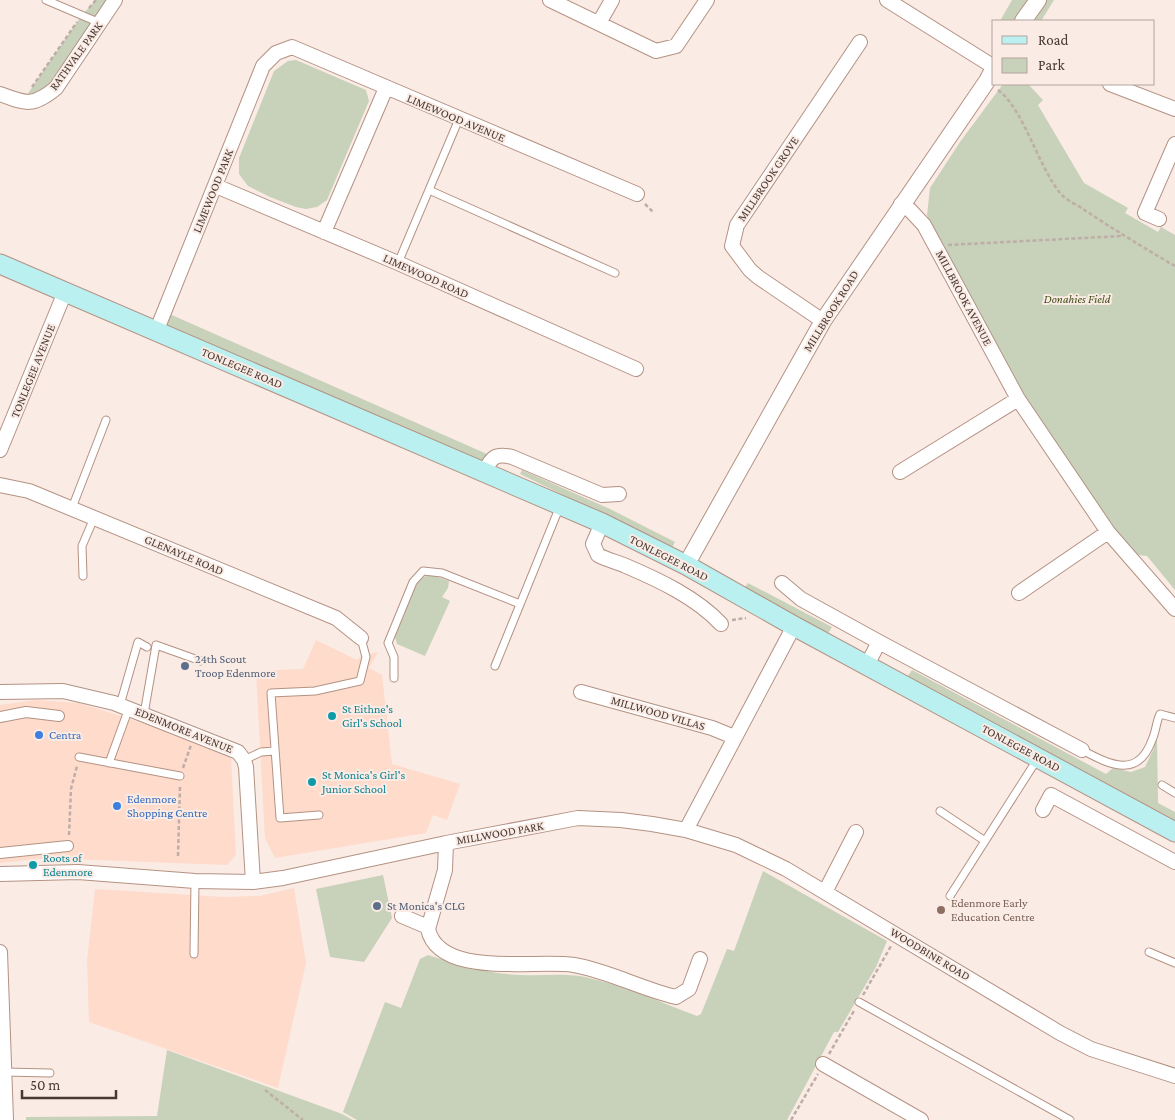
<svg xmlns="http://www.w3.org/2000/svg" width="1175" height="1120" font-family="'Crimson Pro',serif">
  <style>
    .built { fill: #fedbcb }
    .green { fill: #c8d1b9 }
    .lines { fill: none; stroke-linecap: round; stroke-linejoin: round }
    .service-casing { stroke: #b49283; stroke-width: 9 }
    .pedestrian-casing { stroke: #b49283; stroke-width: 12 }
    .minor-casing { stroke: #b49283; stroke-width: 16 }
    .tertiary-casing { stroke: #b49283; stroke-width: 18 }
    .secondary-casing { stroke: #b49283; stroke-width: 21 }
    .path { stroke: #bdaea8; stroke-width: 2.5; stroke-dasharray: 4 2.5; stroke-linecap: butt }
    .service { stroke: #fff; stroke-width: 7 }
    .pedestrian { stroke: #fff; stroke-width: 10 }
    .minor { stroke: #fff; stroke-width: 14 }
    .tertiary { stroke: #fff; stroke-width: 16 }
    .secondary { stroke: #baf0f0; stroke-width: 19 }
    .service-dot { fill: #5c6f8a; stroke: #faebe5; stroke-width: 2 }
    .culture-dot { fill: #0f9aa8; stroke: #faebe5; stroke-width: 2 }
    .shop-dot { fill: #3f7fe0; stroke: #faebe5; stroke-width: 2 }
    .education-dot { fill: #8d6e63; stroke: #faebe5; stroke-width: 2 }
    .labels { text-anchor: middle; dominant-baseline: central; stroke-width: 4; stroke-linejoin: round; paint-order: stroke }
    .street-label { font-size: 12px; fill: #483933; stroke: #faebe5 }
    .park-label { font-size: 12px; font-style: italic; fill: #3d4d13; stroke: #faebe5 }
    .service-label { font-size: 12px; fill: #4e5e75; stroke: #faebe5; text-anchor: start }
    .culture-label { font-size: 12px; fill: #0d838f; stroke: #faebe5; text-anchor: start }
    .shop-label { font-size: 12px; fill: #366cbe; stroke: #faebe5; text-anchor: start }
    .education-label { font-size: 12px; fill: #785e54; stroke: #faebe5; text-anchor: start }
  </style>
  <rect width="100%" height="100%" fill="#faebe5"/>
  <path class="built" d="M 316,640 L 357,660 L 361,656 L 378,652 L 369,668 L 382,675 L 392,764 L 460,784 L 447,820 L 433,815 L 426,833 L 275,858 L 265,838 L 256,671 L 303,669 Z
    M 35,700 L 79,703 L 200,741 L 231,757 L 236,855 L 227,865 L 45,858 L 0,863 L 0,705 Z
    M 294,888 L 306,963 L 278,1088 L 89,1022 L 87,961 L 95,889 L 224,897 L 260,896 Z"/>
  <path class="green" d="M 96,0 L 115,0 L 55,88 L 22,102 L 82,15 Z
    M 1012,0 L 1054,0 L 1041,21 L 1000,21 Z
    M 296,60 L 366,90 L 369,101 L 327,200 L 317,207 L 306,209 L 296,207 L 270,197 L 248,186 L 239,174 L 239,158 L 274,71 L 288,61 Z
    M 1003,84 L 1028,84 L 1043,100 L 1038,105 L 1084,183 L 1128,208 L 1125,213 L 1158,232 L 1161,227 L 1175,235 L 1175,590 L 1147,556 L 1128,554 L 1018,399 L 927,215 L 930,188 L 960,142 Z
    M 165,312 L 496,458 L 482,471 L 156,331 Z
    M 522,470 L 610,509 L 675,542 L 672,548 L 520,474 Z
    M 430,574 L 449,581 L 448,588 L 442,597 L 450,601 L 425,656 L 397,644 L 395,637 C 402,618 409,581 430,574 Z
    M 748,583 L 832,627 L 827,635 L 744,589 Z
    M 912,670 L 1106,774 L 1113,768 L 1131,772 L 1145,767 L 1154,748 L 1154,742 L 1157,739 L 1158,803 L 1175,812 L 1175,820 L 907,677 Z
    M 763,871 L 887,941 L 876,967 L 838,1032 L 834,1032 L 787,1120 L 357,1120 L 343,1112 L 385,1002 L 401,1008 L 420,959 L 428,955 C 459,965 488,974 521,975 C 542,976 563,973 585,977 C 623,985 660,1002 697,1016 L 701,1014 L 727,949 L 734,951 Z
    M 383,875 L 392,918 L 364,962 L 330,957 L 316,889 Z
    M 167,1050 L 342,1114 L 353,1120 L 26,1120 L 26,1117 L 157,1116 Z"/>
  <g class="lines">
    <defs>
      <path id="service" d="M 46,0 L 100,23
        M 429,190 L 615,273
        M 398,263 L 459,119
        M 72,508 L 106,420
        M 83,576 L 82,546 L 94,518
        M 495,666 L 560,506
        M 394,678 L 394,657 L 388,643 L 413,582 L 423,571 L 442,573 L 520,604
        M 120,705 L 138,642 L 147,647
        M 144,714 L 156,645 L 201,661
        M 1082,750 C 1110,765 1138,779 1152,740 C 1156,732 1156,722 1160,714 L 1175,718
        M 79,757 L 180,776
        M 244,760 L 261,752 L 275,751
        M 109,763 L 129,708
        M 1162,785 L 1175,793
        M 940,811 L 985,841
        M 319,815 L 280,818 L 271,693 L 315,691 L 360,681 L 366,657 L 361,638
        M 950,896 L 1038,758
        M 1149,952 L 1175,963
        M 194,954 L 195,881
        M 859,1002 L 1070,1120
        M 4,1072 L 50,1073"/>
      <path id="pedestrian" d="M 0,717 L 26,712 L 59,716
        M 0,853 L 68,846"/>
      <path id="minor" d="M 550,0 L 656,51 L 676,46 L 707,0
        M 887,0 L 994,67
        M 599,23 L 612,0
        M 1110,84 L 1175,109
        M 0,94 C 26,104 33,107 56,88 L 115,0
        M 216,186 L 398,263 L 636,369
        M 901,204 L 910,210 L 924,225 L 1018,399 L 1108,532 L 1175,609
        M 1159,219 L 1145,213 L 1175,144
        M 324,232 L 386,88
        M 823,321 L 758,277 L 750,270 L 732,246 L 737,225 L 860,42
        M 156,332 L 263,66 L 276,53 L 292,47 L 637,194
        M 0,450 L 65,292
        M 484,472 C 492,457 495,453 512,457 L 602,495 L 619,494
        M 900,472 L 1018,399
        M 0,485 L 29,491 L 336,618 L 361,638
        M 602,523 L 593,544 L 598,555 C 607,560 617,562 626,566 C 659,580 697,598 721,624
        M 782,583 L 801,599 L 879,642 L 1082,750
        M 1019,593 L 1108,532
        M 867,665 L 879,642
        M 0,692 L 63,691 L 114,703 L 238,752 L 244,760 L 246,767 L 253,882
        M 581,692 L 712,728 L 734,737
        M 1043,810 L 1051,795 L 1175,862
        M 686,830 L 794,626
        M 0,874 L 78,872 L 195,881 L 253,882 L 283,878 L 446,843
        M 825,892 L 856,832
        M 402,916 L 428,927
        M 0,952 L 6,1120
        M 700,959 L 689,989 L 676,997 C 641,989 609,971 574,965 C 537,959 439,979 428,929 L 445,870 L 446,843 L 578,818 L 621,820 L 652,824 L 686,830 L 736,845 L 786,869 L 1060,1033 L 1091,1049 L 1175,1076
        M 823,1064 L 921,1120"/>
      <path id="tertiary" d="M 1023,21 L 1038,0
        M 686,565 L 823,321 L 987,81 L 994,68"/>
      <path id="secondary" d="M 0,264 L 602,523 L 686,565 L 794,626 L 1175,832"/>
    </defs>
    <use href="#service" class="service-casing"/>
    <use href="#pedestrian" class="pedestrian-casing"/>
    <use href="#minor" class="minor-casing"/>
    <use href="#tertiary" class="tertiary-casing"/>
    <use href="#secondary" class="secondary-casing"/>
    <path class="path" d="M 89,8 L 96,0
      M 32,87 L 77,22
      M 998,90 C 1024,109 1038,167 1061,194 C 1067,201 1076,204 1083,209 C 1113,229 1144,248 1175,266
      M 645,204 L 653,212
      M 948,245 L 1122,236
      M 732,620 L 746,618
      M 183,768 L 191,745
      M 69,835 L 71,789 L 77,766
      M 178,856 L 180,786
      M 863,995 L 891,946
      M 829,1054 L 855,1009
      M 265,1090 L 303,1120
      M 791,1120 L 818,1074"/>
    <use href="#service" class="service"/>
    <use href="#pedestrian" class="pedestrian"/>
    <use href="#minor" class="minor"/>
    <use href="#tertiary" class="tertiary"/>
    <use href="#secondary" class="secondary"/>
  </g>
  <g class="service-dot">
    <circle cx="185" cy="666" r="5"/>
    <circle cx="377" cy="906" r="5"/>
  </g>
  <g class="culture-dot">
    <circle cx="332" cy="716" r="5"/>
    <circle cx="312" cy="782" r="5"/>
    <circle cx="33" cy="865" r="5"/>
  </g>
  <g class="shop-dot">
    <circle cx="39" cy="735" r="5"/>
    <circle cx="117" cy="806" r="5"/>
  </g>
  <circle class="education-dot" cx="941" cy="910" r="5"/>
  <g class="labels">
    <g class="street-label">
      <text transform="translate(76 56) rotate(-54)">RATHVALE PARK</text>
      <text transform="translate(456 118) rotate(23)">LIMEWOOD AVENUE</text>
      <text transform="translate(768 179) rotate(-56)">MILLBROOK GROVE</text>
      <text transform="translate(213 191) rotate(-68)">LIMEWOOD PARK</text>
      <text transform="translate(426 276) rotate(24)">LIMEWOOD ROAD</text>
      <text transform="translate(964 298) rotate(62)">MILLBROOK AVENUE</text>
      <text transform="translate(831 311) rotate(-58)">MILLBROOK ROAD</text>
      <text transform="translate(242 368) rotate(23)">TONLEGEE ROAD</text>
      <text transform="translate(33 371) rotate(-68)">TONLEGEE AVENUE</text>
      <text transform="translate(184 555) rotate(23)">GLENAYLE ROAD</text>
      <text transform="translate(669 558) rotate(27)">TONLEGEE ROAD</text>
      <text transform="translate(658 713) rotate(16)">MILLWOOD VILLAS</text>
      <text transform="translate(184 730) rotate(22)">EDENMORE AVENUE</text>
      <text transform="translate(1021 748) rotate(28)">TONLEGEE ROAD</text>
      <text transform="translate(500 833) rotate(-10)">MILLWOOD PARK</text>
      <text transform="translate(930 954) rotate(31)">WOODBINE ROAD</text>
    </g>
    <g class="park-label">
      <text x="1077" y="299">Donahies Field</text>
    </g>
    <g class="service-label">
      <text x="195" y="659">24th Scout<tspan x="195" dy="14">Troop Edenmore</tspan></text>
      <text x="387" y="906">St Monica's CLG</text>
    </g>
    <g class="culture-label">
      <text x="342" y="709">St Eithne's<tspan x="342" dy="14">Girl's School</tspan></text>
      <text x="322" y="775">St Monica's Girl's<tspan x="322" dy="14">Junior School</tspan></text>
      <text x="43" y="858">Roots of<tspan x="43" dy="14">Edenmore</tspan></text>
    </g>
    <g class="shop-label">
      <text x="49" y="735">Centra</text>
      <text x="127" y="799">Edenmore<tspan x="127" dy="14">Shopping Centre</tspan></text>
    </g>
    <g class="education-label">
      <text x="951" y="903">Edenmore Early<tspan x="951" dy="14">Education Centre</tspan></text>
    </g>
  </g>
  <rect x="992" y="20" width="162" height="65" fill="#faebe5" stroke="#b3a49e"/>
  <rect x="1002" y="36" width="25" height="8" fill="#baf0f0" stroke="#b3a49e"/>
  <text x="1038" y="45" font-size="15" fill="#483933">Road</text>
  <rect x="1002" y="58" width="25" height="15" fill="#c8d1b9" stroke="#b3a49e"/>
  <text x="1038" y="70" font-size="15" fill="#483933">Park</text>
  <path d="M22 1090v8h94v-8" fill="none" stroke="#483933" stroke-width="2.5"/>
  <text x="30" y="1090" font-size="15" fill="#483933" stroke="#faebe5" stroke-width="4" paint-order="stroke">50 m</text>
</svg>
